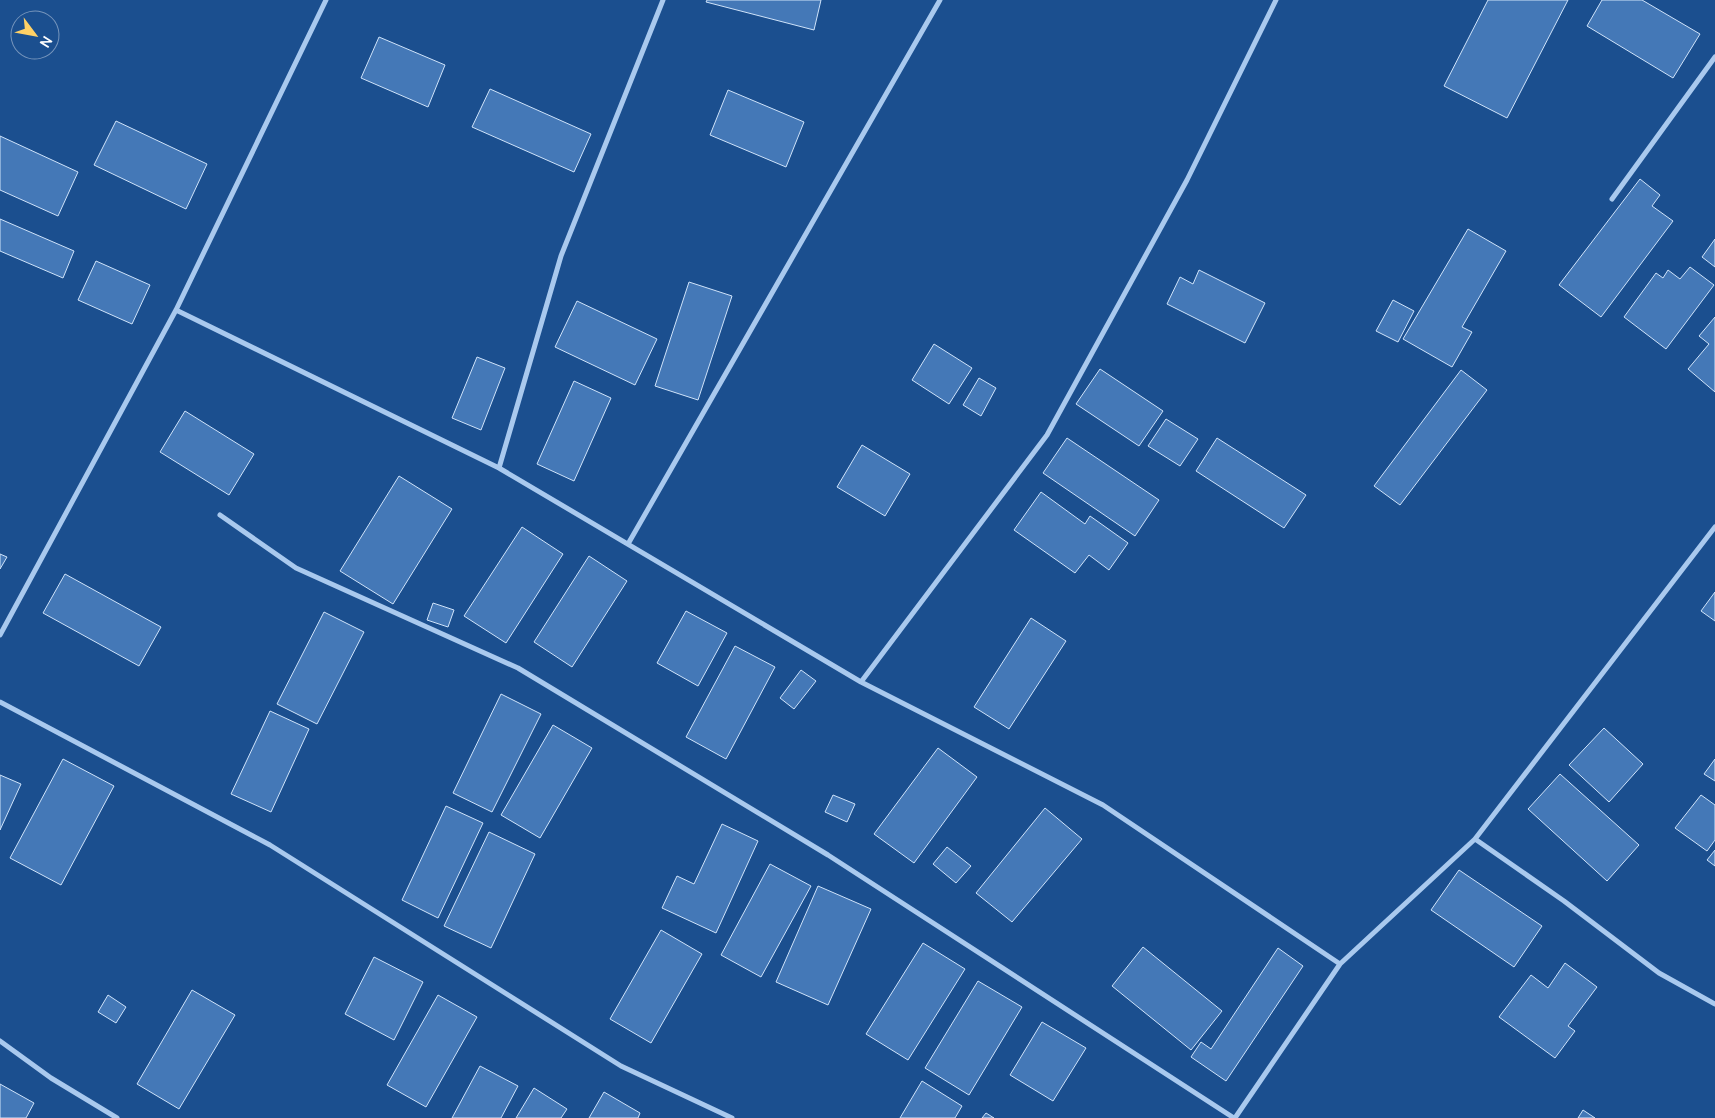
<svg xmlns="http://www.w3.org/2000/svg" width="1715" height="1118" font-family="Manrope,sans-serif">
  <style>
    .building { fill: #4478b7; stroke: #cfe3fa }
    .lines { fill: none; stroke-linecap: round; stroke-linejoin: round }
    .minor { stroke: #a9c9ee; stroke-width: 5 }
  </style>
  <rect width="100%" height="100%" fill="#1b4f8f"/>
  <path class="building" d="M 707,0 L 821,0 L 814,30 L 706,2 Z
    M 1488,0 L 1568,0 L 1507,118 L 1444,86 Z
    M 1602,0 L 1642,0 L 1700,34 L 1673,78 L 1587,26 Z
    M 379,37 L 445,65 L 428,107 L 361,78 Z
    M 490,89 L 591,134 L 574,172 L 472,127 Z
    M 728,90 L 804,122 L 786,167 L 710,135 Z
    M 116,121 L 207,164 L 186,209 L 94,165 Z
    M 0,136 L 78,172 L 58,216 L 0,190 Z
    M 1640,179 L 1660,195 L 1652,206 L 1673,221 L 1601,317 L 1559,285 Z
    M 0,219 L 74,251 L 63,278 L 0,251 Z
    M 1468,229 L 1506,251 L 1462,327 L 1472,332 L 1452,367 L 1403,339 Z
    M 1715,239 L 1715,267 L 1702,257 Z
    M 96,261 L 150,285 L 132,324 L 78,300 Z
    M 1690,267 L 1714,285 L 1666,349 L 1624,317 L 1656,273 L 1663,278 L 1668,270 L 1680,279 Z
    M 1199,270 L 1265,303 L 1245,343 L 1167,304 L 1180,277 L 1193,284 Z
    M 689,282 L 732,296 L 698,400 L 655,386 Z
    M 1393,300 L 1414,311 L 1398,342 L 1376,331 Z
    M 577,301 L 657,339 L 635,385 L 555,347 Z
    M 1715,317 L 1715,392 L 1688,369 L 1709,344 L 1699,336 Z
    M 934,344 L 972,368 L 949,404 L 912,380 Z
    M 477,357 L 505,368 L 481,430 L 452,418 Z
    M 1100,369 L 1163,411 L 1139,446 L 1076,404 Z
    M 1461,370 L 1487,390 L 1400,505 L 1374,486 Z
    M 979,378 L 996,388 L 981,416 L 963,405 Z
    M 574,381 L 611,398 L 574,481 L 537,464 Z
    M 185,411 L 254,454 L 229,495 L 160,452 Z
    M 1166,419 L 1198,439 L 1180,466 L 1148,446 Z
    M 1067,438 L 1159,500 L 1135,536 L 1043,473 Z
    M 1217,438 L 1306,495 L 1284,528 L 1196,471 Z
    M 862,445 L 910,474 L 885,516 L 837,487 Z
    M 399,476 L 452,509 L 393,604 L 340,571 Z
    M 1041,492 L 1085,524 L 1090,516 L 1128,543 L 1109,570 L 1089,555 L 1075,573 L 1014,530 Z
    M 522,527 L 563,554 L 506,643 L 464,616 Z
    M 0,554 L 7,557 L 0,569 Z
    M 589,556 L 627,581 L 572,667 L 534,642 Z
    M 65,574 L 161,627 L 139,666 L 43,613 Z
    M 1715,592 L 1715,621 L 1701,611 Z
    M 433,603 L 454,610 L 448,627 L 427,620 Z
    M 686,611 L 727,633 L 698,686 L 657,663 Z
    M 324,612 L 364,632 L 317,724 L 277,704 Z
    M 1031,618 L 1066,641 L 1009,729 L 974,707 Z
    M 735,646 L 775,667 L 726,759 L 686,737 Z
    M 801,670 L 816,681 L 794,709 L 780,698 Z
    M 501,694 L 541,714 L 492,812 L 453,793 Z
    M 270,711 L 309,729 L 271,812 L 231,794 Z
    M 553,725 L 592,748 L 540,838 L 501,815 Z
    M 1604,728 L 1643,764 L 1609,802 L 1569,765 Z
    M 938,748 L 977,777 L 914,863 L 874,834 Z
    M 63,759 L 114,786 L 61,885 L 10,858 Z
    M 1715,759 L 1715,781 L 1704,774 Z
    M 1560,774 L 1639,845 L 1607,881 L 1528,809 Z
    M 0,775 L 21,784 L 0,830 Z
    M 833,795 L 855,804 L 847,822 L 825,812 Z
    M 1701,795 L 1715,805 L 1715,840 L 1707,851 L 1675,828 Z
    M 446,806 L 483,823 L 438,918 L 402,900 Z
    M 1045,808 L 1082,839 L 1012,922 L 976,893 Z
    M 722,824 L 758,841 L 716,933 L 662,908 L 677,876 L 694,884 Z
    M 489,832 L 535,854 L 491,948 L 444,926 Z
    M 947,847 L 971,866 L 956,883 L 933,864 Z
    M 1715,850 L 1715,866 L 1707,860 Z
    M 770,864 L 811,886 L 761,977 L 721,955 Z
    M 1459,870 L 1542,926 L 1514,967 L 1431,910 Z
    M 818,886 L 871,909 L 828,1005 L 776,982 Z
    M 661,930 L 702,954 L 651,1043 L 610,1019 Z
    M 923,943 L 965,969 L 908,1060 L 866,1034 Z
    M 1143,947 L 1222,1011 L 1191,1050 L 1112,986 Z
    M 1278,948 L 1303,966 L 1226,1081 L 1191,1057 L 1201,1042 L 1211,1049 Z
    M 374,957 L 423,982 L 394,1040 L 345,1014 Z
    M 1565,963 L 1597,987 L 1568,1026 L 1575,1031 L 1555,1058 L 1499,1017 L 1531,975 L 1548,988 Z
    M 978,981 L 1022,1007 L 969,1095 L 925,1068 Z
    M 192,990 L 235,1015 L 179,1109 L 137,1084 Z
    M 108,995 L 126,1007 L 116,1023 L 98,1012 Z
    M 438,995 L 477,1017 L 426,1107 L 387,1085 Z
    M 1042,1022 L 1086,1048 L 1053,1101 L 1010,1075 Z
    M 480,1066 L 518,1086 L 501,1118 L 452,1118 Z
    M 922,1081 L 962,1106 L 955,1118 L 900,1118 Z
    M 0,1084 L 34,1103 L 26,1118 L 0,1118 Z
    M 534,1088 L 567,1109 L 561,1118 L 516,1118 Z
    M 604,1092 L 640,1113 L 638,1118 L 589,1118 Z
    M 1583,1110 L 1595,1118 L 1578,1118 Z
    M 986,1113 L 994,1118 L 982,1118 Z"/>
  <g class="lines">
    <path class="minor" d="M 1612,199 L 1715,57
      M 176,310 L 499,468 L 861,682 L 1103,805 L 1340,964
      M 499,468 L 561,256 L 663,0
      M 220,515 L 296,568 L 518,668 L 828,855 L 1234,1118
      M 628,544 L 940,0
      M 0,635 L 176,310 L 326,0
      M 861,682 L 1047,435 L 1187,180 L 1276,0
      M 0,702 L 270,845 L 621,1066 L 732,1118
      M 1475,839 L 1564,901 L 1659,973 L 1715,1004
      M 0,1041 L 51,1078 L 117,1118
      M 1235,1118 L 1340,964 L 1475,839 L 1715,527"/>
  </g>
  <g transform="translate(35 35) rotate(122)"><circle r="24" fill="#1b4f8f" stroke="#7695bc"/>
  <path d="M0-4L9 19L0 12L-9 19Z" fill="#ffd166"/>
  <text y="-8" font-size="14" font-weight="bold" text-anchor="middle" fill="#ffffff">N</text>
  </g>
</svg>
